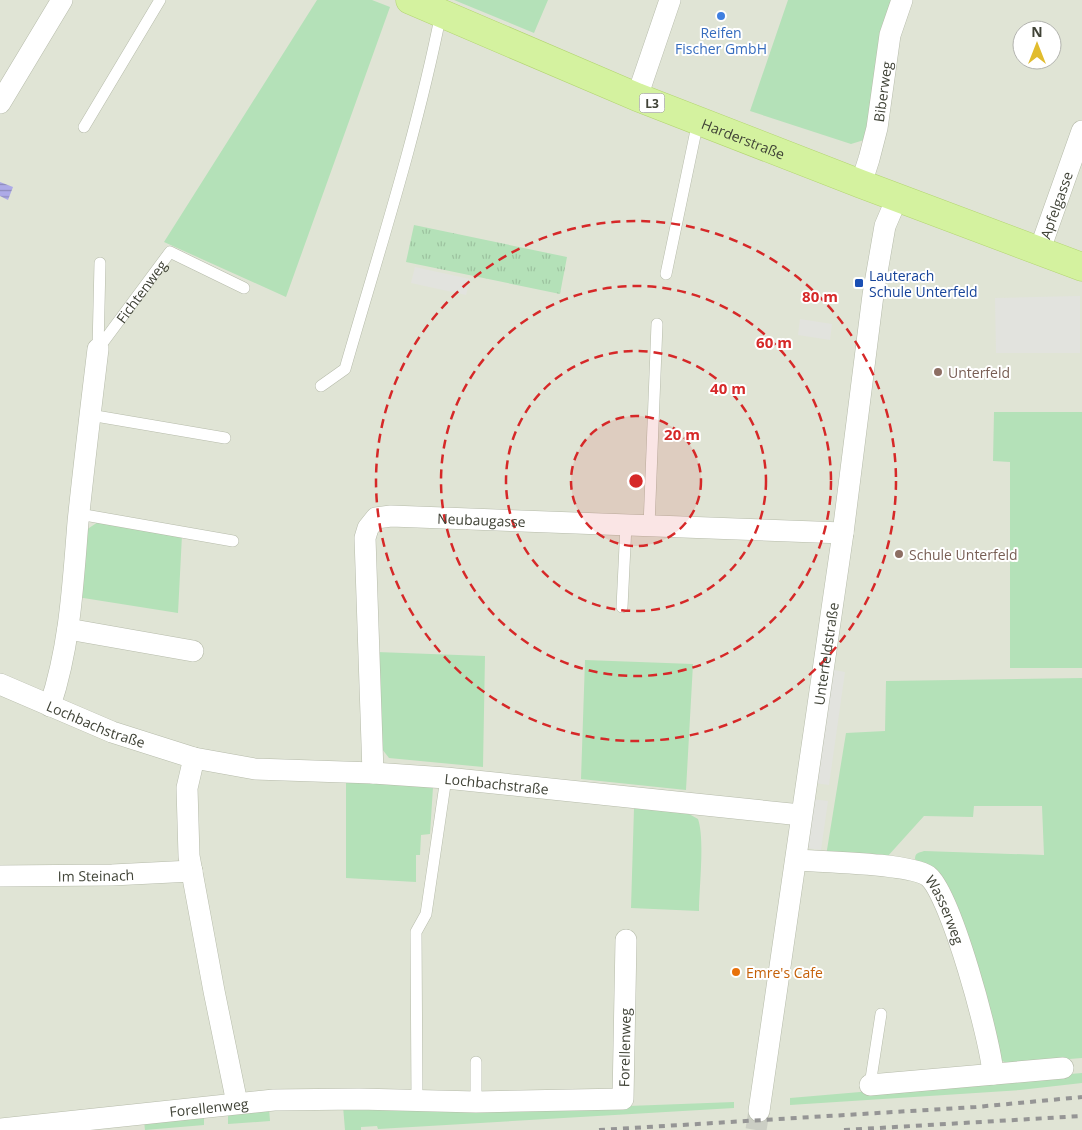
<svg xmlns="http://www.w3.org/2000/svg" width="1082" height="1130" font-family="'Open Sans',sans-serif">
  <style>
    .residential { fill: #e0e4d5; fill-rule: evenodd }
    .green { fill: #b4e1b8 }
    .park { fill: url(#park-tufts) }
    .parking { fill: #e2e3de }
    .water { fill: url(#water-rules) }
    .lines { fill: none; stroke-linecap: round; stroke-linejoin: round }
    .street-tunnel { stroke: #cbcec4; stroke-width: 21; stroke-dasharray: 21 11; stroke-linecap: butt }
    .lane-casing { stroke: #b6bbaa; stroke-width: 12 }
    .street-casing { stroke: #b6bbaa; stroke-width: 22 }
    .primary-casing { stroke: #b3d571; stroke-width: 29 }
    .lane { stroke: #fff; stroke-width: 11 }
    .street { stroke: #fff; stroke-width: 21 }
    .primary { stroke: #d4f29f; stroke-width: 28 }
    .rail { stroke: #959595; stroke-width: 4; stroke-dasharray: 6 6; stroke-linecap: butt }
    .ring { fill: none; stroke: #d62828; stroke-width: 2.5; stroke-dasharray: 9 6 }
    .shop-dot { fill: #3f7fe0; stroke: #fff; stroke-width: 2 }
    .transit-dot { fill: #1a4fb4; stroke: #fff; stroke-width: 2 }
    .education-dot { fill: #8d6e63; stroke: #fff; stroke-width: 2 }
    .food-dot { fill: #e8710a; stroke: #fff; stroke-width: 2 }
    .labels { text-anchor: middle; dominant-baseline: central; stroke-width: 4; stroke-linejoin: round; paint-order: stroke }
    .shield { fill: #fff; stroke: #797b73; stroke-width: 1 }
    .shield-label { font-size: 12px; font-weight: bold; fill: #404337 }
    .shop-label { font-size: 14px; fill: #366cbe; stroke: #fff }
    .street-label { font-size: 14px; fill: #404337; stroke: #fff }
    .transit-label { font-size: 14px; fill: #164399; stroke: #fff; text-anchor: start }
    .education-label { font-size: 14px; fill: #785e54; stroke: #fff; text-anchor: start }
    .food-label { font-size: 14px; fill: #c56008; stroke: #fff; text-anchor: start }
    .centre { fill: #d62828; stroke: #fff; stroke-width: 2.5 }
    .ring-label { font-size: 15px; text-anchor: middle; font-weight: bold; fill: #d62828; stroke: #fff; stroke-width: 4; stroke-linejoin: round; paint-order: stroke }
  </style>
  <defs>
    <pattern id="park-tufts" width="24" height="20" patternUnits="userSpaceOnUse" patternTransform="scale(1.25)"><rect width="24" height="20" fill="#b4e1b8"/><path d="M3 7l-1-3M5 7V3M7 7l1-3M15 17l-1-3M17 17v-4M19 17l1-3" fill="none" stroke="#9cc29f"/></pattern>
    <pattern id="water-rules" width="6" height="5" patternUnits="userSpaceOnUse" patternTransform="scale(1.25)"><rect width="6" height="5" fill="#adaae7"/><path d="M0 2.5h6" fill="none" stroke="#8e8cbc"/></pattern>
  </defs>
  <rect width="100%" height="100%" fill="#eef1e7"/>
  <path class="residential" d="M 0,0 L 1082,0 L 1082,1130 L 0,1130 ZM 1022,30 L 1052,30 L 1052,60 L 1022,60 Z"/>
  <path class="green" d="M 317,0 L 372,0 L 390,7 L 286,297 L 164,242 Z
    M 454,0 L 548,0 L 534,33 Z
    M 788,0 L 894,0 L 870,125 L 864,140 L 851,144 L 750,111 Z
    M 994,412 L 1082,412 L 1082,668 L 1010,668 L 1010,462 L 993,461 Z
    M 98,522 L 182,535 L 178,613 L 77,597 L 85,532 L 89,528 Z
    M 377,652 L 485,656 L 483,767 L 389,758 L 382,749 Z
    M 585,660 L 693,664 L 686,790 L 581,779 Z
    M 1082,678 L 1082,1058 L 1008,1064 L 999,1059 L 919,864 L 915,859 C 915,853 918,853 924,851 L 1044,855 L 1042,806 L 974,806 L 973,817 L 924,816 L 887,857 L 826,856 L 846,733 L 885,731 L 886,681 Z
    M 346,781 L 433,787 L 430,834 L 421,835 L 420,855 L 416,855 L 416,882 L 346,878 Z
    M 634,808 L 689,814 L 698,819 C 705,839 699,888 699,911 L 631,908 Z
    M 1082,1073 L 1082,1083 L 1020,1090 L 790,1105 L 790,1098 Z
    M 734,1102 L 734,1108 L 378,1129 L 377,1126 L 361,1127 L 361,1130 L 345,1130 L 343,1106 L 602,1107 Z
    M 269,1108 L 270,1121 L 228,1124 L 228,1111 Z
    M 204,1114 L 204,1125 L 145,1130 L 144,1121 Z"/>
  <path class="park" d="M 414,225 L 567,257 L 560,294 L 406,262 Z"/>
  <path class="parking" d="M 415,267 L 470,279 L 466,295 L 411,283 Z
    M 1080,296 L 1080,353 L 996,353 L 995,298 Z
    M 800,319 L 832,324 L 830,340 L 798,335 Z
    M 829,669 L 845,672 L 829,785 L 814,783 Z
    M 812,799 L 828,801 L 821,850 L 806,848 Z"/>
  <path class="water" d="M 0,182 L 13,187 L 8,200 L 0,196 Z"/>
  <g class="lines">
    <path class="street-tunnel" d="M 756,1130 L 759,1111"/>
    <defs>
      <g id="lane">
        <path d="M 84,127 L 160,0"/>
        <path id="s1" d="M 100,263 L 98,349 L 170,252 L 244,288"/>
        <path d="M 666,274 L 698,121"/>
        <path d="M 321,386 L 345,369 C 379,251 417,134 441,13"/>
        <path d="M 90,415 L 225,438"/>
        <path d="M 79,514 L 233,541"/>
        <path d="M 649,526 L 657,324"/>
        <path d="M 622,607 L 626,525"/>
        <path d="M 476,1062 L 476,1102"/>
        <path d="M 870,1085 L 881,1014"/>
        <path d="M 417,1100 L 416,932 L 426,914 L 446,778"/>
      </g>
      <g id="street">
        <path d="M 637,97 L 670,0"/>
        <path d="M 0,103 L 62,0"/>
        <path id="s2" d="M 861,184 L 869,159 L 877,128 L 890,35 L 902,0"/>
        <path id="s3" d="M 1039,252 L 1082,131"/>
        <path d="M 68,629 L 193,651"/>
        <path id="s4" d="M 0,684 L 112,732 L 194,758 L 255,769 L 373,773 L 446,778 L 801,815"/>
        <path d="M 50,706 C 70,646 73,584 78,522 C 84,464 91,407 98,349"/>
        <path d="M 194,758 L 187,788 L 189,856 L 214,991 L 237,1103"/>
        <path id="s5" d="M 373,773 L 365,538 L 368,528 L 376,518 L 391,516 L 843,533"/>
        <path id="s6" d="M 796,860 C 823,862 909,863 928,876 C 951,894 991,1042 993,1074"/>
        <path id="s7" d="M 0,876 L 112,875 L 192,871"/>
        <path d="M 870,1085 L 1063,1068"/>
        <path id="s8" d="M 759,1111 L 843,533 L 873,295 L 885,226 L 897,198"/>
        <path id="s9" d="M 0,1129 L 274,1100 L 359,1099 L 476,1102 L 623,1099 L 626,940"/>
      </g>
      <g id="primary">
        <path id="s10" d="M 410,0 L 637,97 L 861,184 L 1082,267"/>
      </g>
    </defs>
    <use href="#lane" class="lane-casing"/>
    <use href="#street" class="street-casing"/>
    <use href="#primary" class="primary-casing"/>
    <use href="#lane" class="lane"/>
    <use href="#street" class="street"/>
    <use href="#primary" class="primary"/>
    <path class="rail" d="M 599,1130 L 976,1107 L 1082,1097
      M 844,1130 L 1082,1116"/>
  </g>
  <circle cx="636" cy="481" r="65" fill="#d62828" fill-opacity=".12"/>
  <g class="ring">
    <circle cx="636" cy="481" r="65"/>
    <circle cx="636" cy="481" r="130"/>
    <circle cx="636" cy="481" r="195"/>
    <circle cx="636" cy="481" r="260"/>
  </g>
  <circle class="shop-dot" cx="721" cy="16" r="5"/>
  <rect class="transit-dot" x="854" y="278" width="10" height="10" rx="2.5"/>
  <g class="education-dot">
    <circle cx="938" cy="372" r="5"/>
    <circle cx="899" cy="554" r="5"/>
  </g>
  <circle class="food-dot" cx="736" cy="972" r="5"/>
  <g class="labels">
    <rect class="shield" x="639.5" y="93.5" width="25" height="19" rx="4"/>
    <g class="shield-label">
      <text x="652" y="103">L3</text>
    </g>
    <g class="shop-label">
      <text x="721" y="32">Reifen<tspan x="721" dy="16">Fischer GmbH</tspan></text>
    </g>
    <g class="street-label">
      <text stroke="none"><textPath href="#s2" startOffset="95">Biberweg</textPath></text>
      <text stroke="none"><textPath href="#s10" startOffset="361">Harderstraße</textPath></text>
      <text stroke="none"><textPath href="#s3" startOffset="50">Apfelgasse</textPath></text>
      <text stroke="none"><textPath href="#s1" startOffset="158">Fichtenweg</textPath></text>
      <text stroke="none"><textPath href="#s5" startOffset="364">Neubaugasse</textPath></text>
      <text stroke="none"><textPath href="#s8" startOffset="462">Unterfeldstraße</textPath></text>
      <text stroke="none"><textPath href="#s4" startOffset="104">Lochbachstraße</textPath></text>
      <text stroke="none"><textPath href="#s4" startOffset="512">Lochbachstraße</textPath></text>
      <text stroke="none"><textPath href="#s7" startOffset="96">Im Steinach</textPath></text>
      <text stroke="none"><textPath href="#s6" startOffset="172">Wasserweg</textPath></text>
      <text stroke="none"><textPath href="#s9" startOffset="676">Forellenweg</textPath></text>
      <text stroke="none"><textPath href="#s9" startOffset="210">Forellenweg</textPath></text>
    </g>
    <g class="transit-label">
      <text x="869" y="275">Lauterach<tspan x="869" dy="16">Schule Unterfeld</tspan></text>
    </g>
    <g class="education-label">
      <text x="948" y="372">Unterfeld</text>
      <text x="909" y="554">Schule Unterfeld</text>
    </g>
    <g class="food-label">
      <text x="746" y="972">Emre's Cafe</text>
    </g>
  </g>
  <circle cx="636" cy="481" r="8" class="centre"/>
  <g class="ring-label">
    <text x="820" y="302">80 m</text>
    <text x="774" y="348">60 m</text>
    <text x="728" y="394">40 m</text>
    <text x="682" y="440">20 m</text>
  </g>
  <g transform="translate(1037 45)"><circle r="24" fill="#ffffff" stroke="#b3b4af"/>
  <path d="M0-4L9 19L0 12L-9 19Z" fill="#e1bc2e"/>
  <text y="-8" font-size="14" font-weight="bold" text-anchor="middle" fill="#404337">N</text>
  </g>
</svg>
